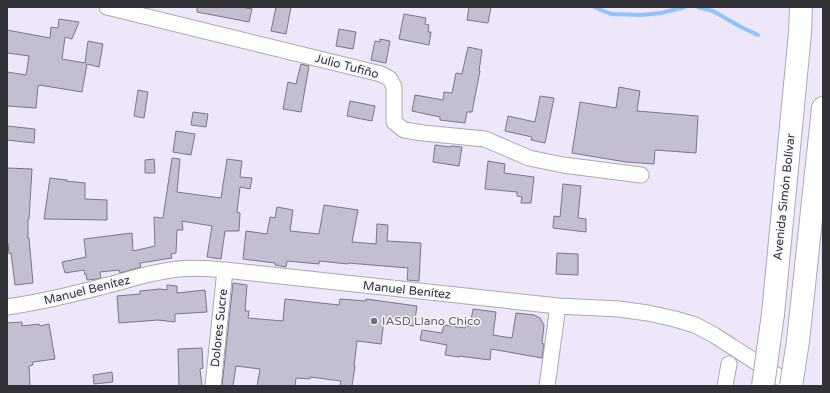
<svg xmlns="http://www.w3.org/2000/svg" width="830" height="393" font-family="'Varela Round',sans-serif">
  <style>
    .lines { fill: none; stroke-linecap: round; stroke-linejoin: round }
    .stream { stroke: #90c3fc; stroke-width: 4 }
    .building { fill: #c4bed1; stroke: #7b7586 }
    .minor-casing { stroke: #ada6b9; stroke-width: 17 }
    .highway-casing { stroke: #ada6b9; stroke-width: 24 }
    .minor { stroke: #fff; stroke-width: 15 }
    .highway { stroke: #fff; stroke-width: 22 }
    .highway-bridge-casing { stroke: #ada6b9; stroke-width: 24; stroke-linecap: butt }
    .highway-bridge { stroke: #fff; stroke-width: 22 }
    .worship-dot { fill: #6b7280; stroke: #f9f6fe; stroke-width: 1.5 }
    .labels { text-anchor: middle; dominant-baseline: central; stroke-width: 3; stroke-linejoin: round; paint-order: stroke }
    .street-label { font-size: 12px; fill: #333138; stroke: #f9f6fe }
    .worship-label { font-size: 12px; fill: #5b616d; stroke: #f9f6fe; text-anchor: start }
  </style>
  <rect width="100%" height="100%" fill="#eee7fa"/>
  <g class="lines">
    <path class="stream" d="M 594,7 L 611,14 L 641,15 L 661,13 L 685,7
      M 698,7 L 713,11 L 741,27 L 758,35"/>
  </g>
  <path class="building" d="M 197,7 L 241,7 L 252,9 L 249,22 L 197,12 Z
    M 276,7 L 291,7 L 286,34 L 271,31 Z
    M 469,7 L 491,7 L 488,23 L 467,20 Z
    M 404,14 L 426,18 L 425,24 L 429,25 L 428,32 L 431,32 L 429,45 L 399,39 Z
    M 59,19 L 79,22 L 72,39 L 65,37 L 62,59 L 85,63 L 88,41 L 103,44 L 99,67 L 87,64 L 82,92 L 39,85 L 39,86 L 38,86 L 36,108 L 7,106 L 7,72 L 26,75 L 29,56 L 7,53 L 7,30 L 50,38 L 51,27 L 58,28 Z
    M 339,29 L 356,32 L 353,49 L 336,46 Z
    M 380,39 L 390,41 L 386,63 L 371,60 L 375,41 L 380,42 Z
    M 468,47 L 482,50 L 479,71 L 480,71 L 472,112 L 467,112 L 465,123 L 440,120 L 440,117 L 412,111 L 415,95 L 443,100 L 444,92 L 452,93 L 456,73 L 462,74 Z
    M 301,64 L 309,66 L 301,112 L 283,109 L 288,82 L 296,84 Z
    M 619,87 L 640,91 L 637,111 L 698,116 L 696,153 L 655,150 L 654,164 L 626,162 L 572,153 L 580,102 L 616,108 Z
    M 138,90 L 148,92 L 144,118 L 134,116 Z
    M 540,96 L 554,98 L 545,143 L 531,140 L 532,137 L 505,131 L 508,116 L 535,122 Z
    M 350,101 L 375,106 L 372,121 L 347,116 Z
    M 193,112 L 208,114 L 206,127 L 191,125 Z
    M 7,126 L 35,129 L 34,143 L 7,140 Z
    M 176,131 L 195,134 L 191,155 L 173,152 Z
    M 435,145 L 451,147 L 451,146 L 462,147 L 459,166 L 433,162 Z
    M 172,158 L 180,159 L 177,192 L 221,198 L 227,159 L 242,161 L 240,177 L 252,178 L 250,189 L 240,187 L 237,212 L 240,213 L 239,231 L 225,231 L 221,259 L 207,257 L 212,226 L 182,221 L 183,230 L 177,230 L 176,253 L 171,254 L 172,258 L 140,263 L 141,267 L 120,273 L 119,270 L 100,272 L 101,278 L 97,279 L 87,280 L 86,274 L 85,275 L 84,270 L 65,273 L 62,262 L 86,257 L 84,239 L 132,233 L 133,251 L 155,246 L 154,217 L 163,218 Z
    M 154,159 L 155,173 L 145,173 L 145,160 Z
    M 488,161 L 505,164 L 504,173 L 534,177 L 531,203 L 521,203 L 522,197 L 517,196 L 517,192 L 485,189 Z
    M 7,168 L 32,169 L 29,219 L 28,219 L 28,238 L 29,238 L 33,283 L 15,285 L 11,253 L 9,254 L 8,243 L 7,244 Z
    M 50,178 L 67,180 L 66,181 L 85,183 L 85,199 L 107,200 L 107,220 L 44,219 Z
    M 563,184 L 581,186 L 578,218 L 586,219 L 586,232 L 553,228 L 554,216 L 560,217 Z
    M 324,205 L 358,210 L 352,242 L 376,244 L 377,224 L 388,225 L 387,241 L 421,243 L 419,281 L 407,280 L 408,268 L 348,263 L 348,264 L 319,261 L 319,264 L 287,261 L 286,267 L 275,265 L 275,263 L 243,259 L 246,231 L 267,234 L 270,217 L 275,218 L 277,207 L 293,210 L 290,231 L 319,234 Z
    M 557,253 L 578,254 L 578,275 L 556,274 Z
    M 233,283 L 247,285 L 245,311 L 249,311 L 248,318 L 283,321 L 285,299 L 339,305 L 340,299 L 366,301 L 366,299 L 417,306 L 414,326 L 384,321 L 381,344 L 357,341 L 354,366 L 355,366 L 352,386 L 340,386 L 341,381 L 310,377 L 310,379 L 296,378 L 295,386 L 257,386 L 260,369 L 236,366 L 233,386 L 222,386 Z
    M 167,285 L 177,286 L 177,293 L 205,290 L 207,312 L 175,314 L 175,322 L 158,320 L 119,323 L 117,296 L 140,294 L 140,291 L 160,289 L 167,290 Z
    M 473,309 L 496,312 L 493,335 L 512,338 L 516,313 L 534,315 L 540,318 L 544,325 L 542,343 L 544,344 L 542,358 L 491,349 L 490,360 L 459,356 L 459,357 L 445,355 L 447,345 L 420,340 L 422,330 L 442,333 L 444,325 L 465,328 L 466,326 L 470,326 Z
    M 22,322 L 22,326 L 39,324 L 40,326 L 49,324 L 55,359 L 33,362 L 33,365 L 29,366 L 30,386 L 7,386 L 7,323 Z
    M 202,348 L 203,368 L 200,369 L 202,386 L 179,386 L 178,349 Z
    M 112,372 L 113,382 L 94,384 L 93,375 Z"/>
  <g class="lines">
    <defs>
      <path id="minor" d="M 107,7 L 381,74 L 390,79 L 394,87 L 394,122 L 404,130 L 423,133 L 485,139 L 529,158 L 563,165 L 641,175
        M 7,307 C 41,302 75,294 108,285 C 132,279 155,271 179,269 C 194,267 210,269 225,270 L 558,306 L 619,309 L 648,313 L 675,319 L 695,325 L 714,335 L 793,386
        M 213,386 L 225,270
        M 547,386 L 558,306
        M 725,386 L 729,364"/>
      <path id="highway" d="M 773,314 L 800,33 L 801,7
        M 798,341 L 823,108"/>
    </defs>
    <use href="#minor" class="minor-casing"/>
    <use href="#highway" class="highway-casing"/>
    <use href="#minor" class="minor"/>
    <use href="#highway" class="highway"/>
    <defs>
      <path id="highway-bridge" d="M 763,386 L 773,314
        M 791,386 L 798,341"/>
    </defs>
    <use href="#highway-bridge" class="highway-bridge-casing"/>
    <use href="#highway-bridge" class="highway-bridge"/>
  </g>
  <circle class="worship-dot" cx="374" cy="321" r="4"/>
  <g class="labels">
    <g class="street-label">
      <text transform="translate(347 66) rotate(15)">Julio Tufiño</text>
      <text transform="translate(784 197) rotate(-84)">Avenida Simón Bolívar</text>
      <text transform="translate(87 290) rotate(-14)">Manuel Benítez</text>
      <text transform="translate(407 290) rotate(6)">Manuel Benítez</text>
      <text transform="translate(219 328) rotate(-84)">Dolores Sucre</text>
    </g>
    <g class="worship-label">
      <text x="382" y="321">IASD Llano Chico</text>
    </g>
  </g>
  <rect width="830" height="393" fill="none" stroke="#333138" stroke-width="16"/>
</svg>
